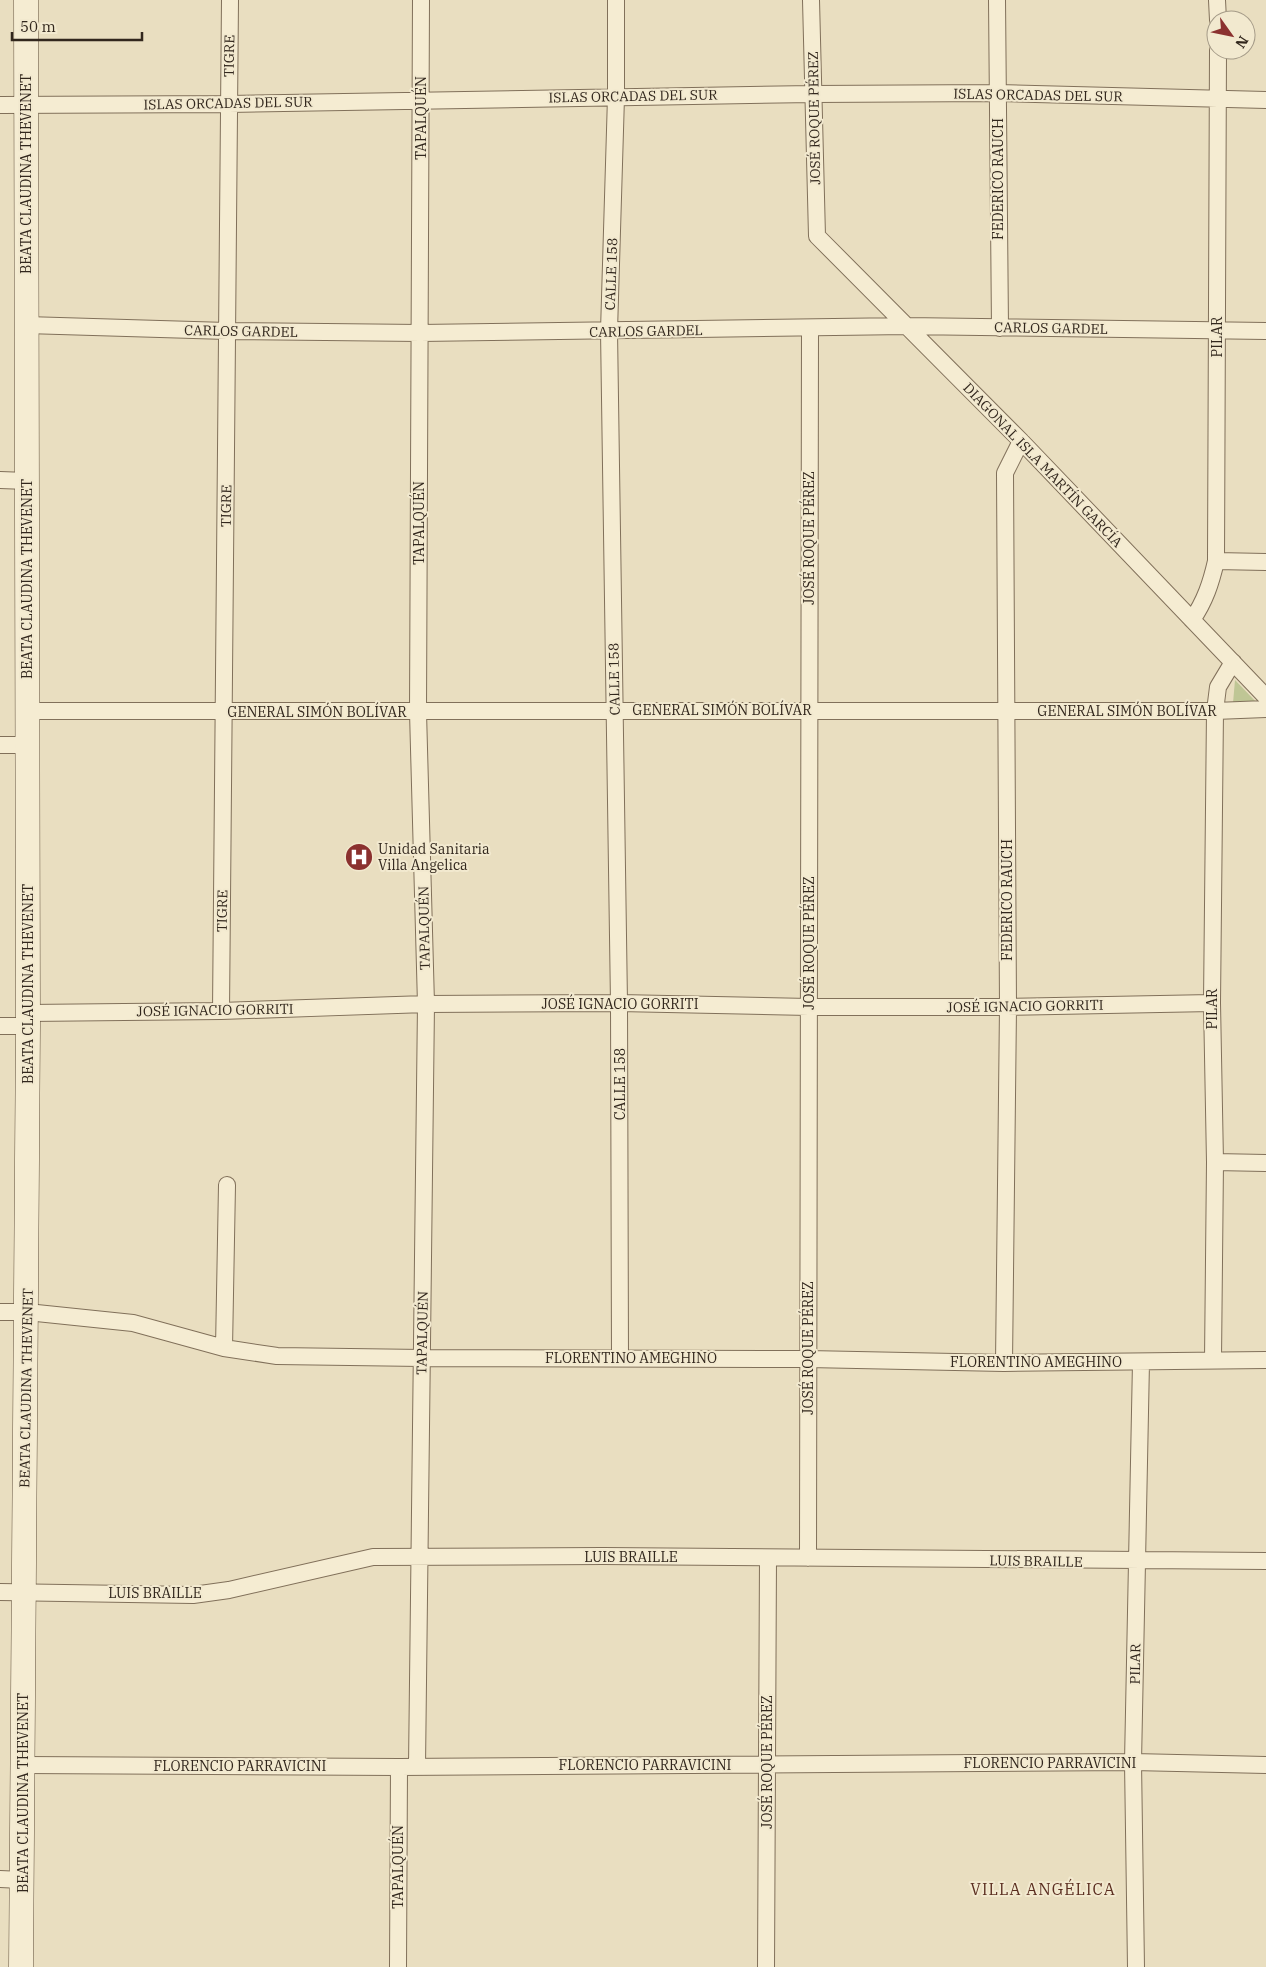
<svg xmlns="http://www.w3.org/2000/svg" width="1266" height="1967" font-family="'IBM Plex Serif',serif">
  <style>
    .green { fill: #bfc695 }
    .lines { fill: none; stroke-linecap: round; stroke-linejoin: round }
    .minor-casing { stroke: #81705a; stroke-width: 18 }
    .secondary-casing { stroke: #62513d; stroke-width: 25 }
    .minor { stroke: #f5ecd2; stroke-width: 16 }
    .secondary { stroke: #f5ecd2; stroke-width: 24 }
    .labels { text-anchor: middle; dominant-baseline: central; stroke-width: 4; stroke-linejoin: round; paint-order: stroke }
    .street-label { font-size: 14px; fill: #32271d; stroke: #f2e9cf }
    .poi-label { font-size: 14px; fill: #32271d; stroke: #f2e9cf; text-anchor: start }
    .quarter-label { font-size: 16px; letter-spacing: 1px; fill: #5b2e20; stroke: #f2e9cf }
  </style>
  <rect width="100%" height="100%" fill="#e9dec0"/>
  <path class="green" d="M 1235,680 L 1259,705 L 1233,703 Z"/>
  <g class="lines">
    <defs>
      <path id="minor" d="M 616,0 L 616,97 L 609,331 L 619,1003 L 620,1358
        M 811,0 L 817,236 L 1021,441 L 1266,697
        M 997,0 L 1000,328
        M 1217,0 L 1218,20
        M 0,105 L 229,104 L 813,94 L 998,93 L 1266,100
        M 26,325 L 227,331 L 420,333 L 906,326 L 1266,331
        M 0,480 L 27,481
        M 1216,561 L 1266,562
        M 1192,620 C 1205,601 1211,583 1216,561 L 1218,50
        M 28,711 L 1215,711 L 1266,709
        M 0,745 L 28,745
        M 221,1011 L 230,0
        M 28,1013 L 221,1011 L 426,1004 L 619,1003 L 809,1007 L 1008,1007 L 1212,1003
        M 0,1026 L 28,1026
        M 1215,1162 L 1266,1163
        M 0,1312 L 27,1312 L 133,1323 L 224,1348 L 277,1356 L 422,1358 L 808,1359 L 1004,1363 L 1266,1360
        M 224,1348 L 227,1185
        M 1213,1360 L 1215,1162 L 1212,1003 L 1215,711 L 1218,687 L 1233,662
        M 1004,1363 L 1008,1007 L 1005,473 L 1021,441
        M 808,1558 L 810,328
        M 0,1592 L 193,1595 L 229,1590 L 373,1557 L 603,1556 L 1266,1561
        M 23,1765 L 399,1767 L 1133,1762 L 1266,1765
        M 417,1767 L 426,1004 L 418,712 L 421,0
        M 0,1879 L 22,1880
        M 398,1967 L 399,1767
        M 766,1967 L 768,1558
        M 1136,1967 L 1133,1762 L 1141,1362"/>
      <path id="secondary" d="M 21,1967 L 28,1026 L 26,0"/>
    </defs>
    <use href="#minor" class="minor-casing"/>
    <use href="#secondary" class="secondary-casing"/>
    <use href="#minor" class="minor"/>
    <use href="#secondary" class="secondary"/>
  </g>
  <defs>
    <symbol id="hospital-disc" viewBox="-11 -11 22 22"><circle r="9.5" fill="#8b312f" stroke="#f2e9cf"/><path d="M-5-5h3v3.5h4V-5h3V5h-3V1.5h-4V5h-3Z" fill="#fff"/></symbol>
  </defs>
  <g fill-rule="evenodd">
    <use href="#hospital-disc" x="343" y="841" width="32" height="32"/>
  </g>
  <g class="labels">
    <g class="street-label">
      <text transform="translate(229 56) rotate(-89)">TIGRE</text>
      <text transform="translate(1038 95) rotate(1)">ISLAS ORCADAS DEL SUR</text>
      <text transform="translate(633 96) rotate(-1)">ISLAS ORCADAS DEL SUR</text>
      <text transform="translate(228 103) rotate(-1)">ISLAS ORCADAS DEL SUR</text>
      <text transform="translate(421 118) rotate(-90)">TAPALQUÉN</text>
      <text transform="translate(814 118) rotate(-91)">JOSÉ ROQUE PÉREZ</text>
      <text transform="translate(26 174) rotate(-90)">BEATA CLAUDINA THEVENET</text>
      <text transform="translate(998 179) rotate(-90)">FEDERICO RAUCH</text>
      <text transform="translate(611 274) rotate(-88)">CALLE 158</text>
      <text transform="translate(1051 328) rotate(1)">CARLOS GARDEL</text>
      <text transform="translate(241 331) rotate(1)">CARLOS GARDEL</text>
      <text transform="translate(646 331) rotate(-1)">CARLOS GARDEL</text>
      <text transform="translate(1217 337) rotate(-90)">PILAR</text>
      <text transform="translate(1043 465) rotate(46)">DIAGONAL ISLA MARTÍN GARCÍA</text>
      <text transform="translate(226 506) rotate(-89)">TIGRE</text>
      <text transform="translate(419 523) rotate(-90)">TAPALQUÉN</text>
      <text transform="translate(809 538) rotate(-90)">JOSÉ ROQUE PÉREZ</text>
      <text transform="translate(27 579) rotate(-90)">BEATA CLAUDINA THEVENET</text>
      <text transform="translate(614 679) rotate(-91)">CALLE 158</text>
      <text x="722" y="710">GENERAL SIMÓN BOLÍVAR</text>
      <text x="1127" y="711">GENERAL SIMÓN BOLÍVAR</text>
      <text x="317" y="712">GENERAL SIMÓN BOLÍVAR</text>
      <text transform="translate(1007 900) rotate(-90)">FEDERICO RAUCH</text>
      <text transform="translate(222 911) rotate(-89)">TIGRE</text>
      <text transform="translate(424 928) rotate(-91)">TAPALQUÉN</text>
      <text transform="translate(809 943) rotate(-90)">JOSÉ ROQUE PÉREZ</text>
      <text transform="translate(28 984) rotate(-90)">BEATA CLAUDINA THEVENET</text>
      <text x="620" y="1004">JOSÉ IGNACIO GORRITI</text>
      <text transform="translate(1025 1006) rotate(-1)">JOSÉ IGNACIO GORRITI</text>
      <text transform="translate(1212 1009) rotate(-90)">PILAR</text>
      <text transform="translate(215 1010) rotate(-1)">JOSÉ IGNACIO GORRITI</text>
      <text transform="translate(620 1084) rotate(-90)">CALLE 158</text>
      <text transform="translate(422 1333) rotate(-89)">TAPALQUÉN</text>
      <text transform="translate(808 1348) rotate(-90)">JOSÉ ROQUE PÉREZ</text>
      <text x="631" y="1358">FLORENTINO AMEGHINO</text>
      <text x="1036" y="1362">FLORENTINO AMEGHINO</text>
      <text transform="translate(26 1388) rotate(-89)">BEATA CLAUDINA THEVENET</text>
      <text x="631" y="1557">LUIS BRAILLE</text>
      <text transform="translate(1036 1561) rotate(1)">LUIS BRAILLE</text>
      <text x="155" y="1593">LUIS BRAILLE</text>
      <text transform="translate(1135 1664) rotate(-89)">PILAR</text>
      <text transform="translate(767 1762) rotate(-90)">JOSÉ ROQUE PÉREZ</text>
      <text x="1050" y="1763">FLORENCIO PARRAVICINI</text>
      <text x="645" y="1765">FLORENCIO PARRAVICINI</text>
      <text x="240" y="1766">FLORENCIO PARRAVICINI</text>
      <text transform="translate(23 1793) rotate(-90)">BEATA CLAUDINA THEVENET</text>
      <text transform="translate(398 1867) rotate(-90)">TAPALQUÉN</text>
    </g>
    <g class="poi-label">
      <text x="378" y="849">Unidad Sanitaria<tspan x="378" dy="16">Villa Angelica</tspan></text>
    </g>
    <g class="quarter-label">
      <text x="1043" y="1889">VILLA ANGÉLICA</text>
    </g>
  </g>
  <g transform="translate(1231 35) rotate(123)"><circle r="24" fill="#f2e9cf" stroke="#a59b88"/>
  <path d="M0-4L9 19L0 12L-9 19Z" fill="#8b312f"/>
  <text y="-8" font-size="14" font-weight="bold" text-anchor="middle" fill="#32271d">N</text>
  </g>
  <path d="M12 32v8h130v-8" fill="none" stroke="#32271d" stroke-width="2.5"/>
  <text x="20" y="32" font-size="15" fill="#32271d" stroke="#f2e9cf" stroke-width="4" paint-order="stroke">50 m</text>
</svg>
